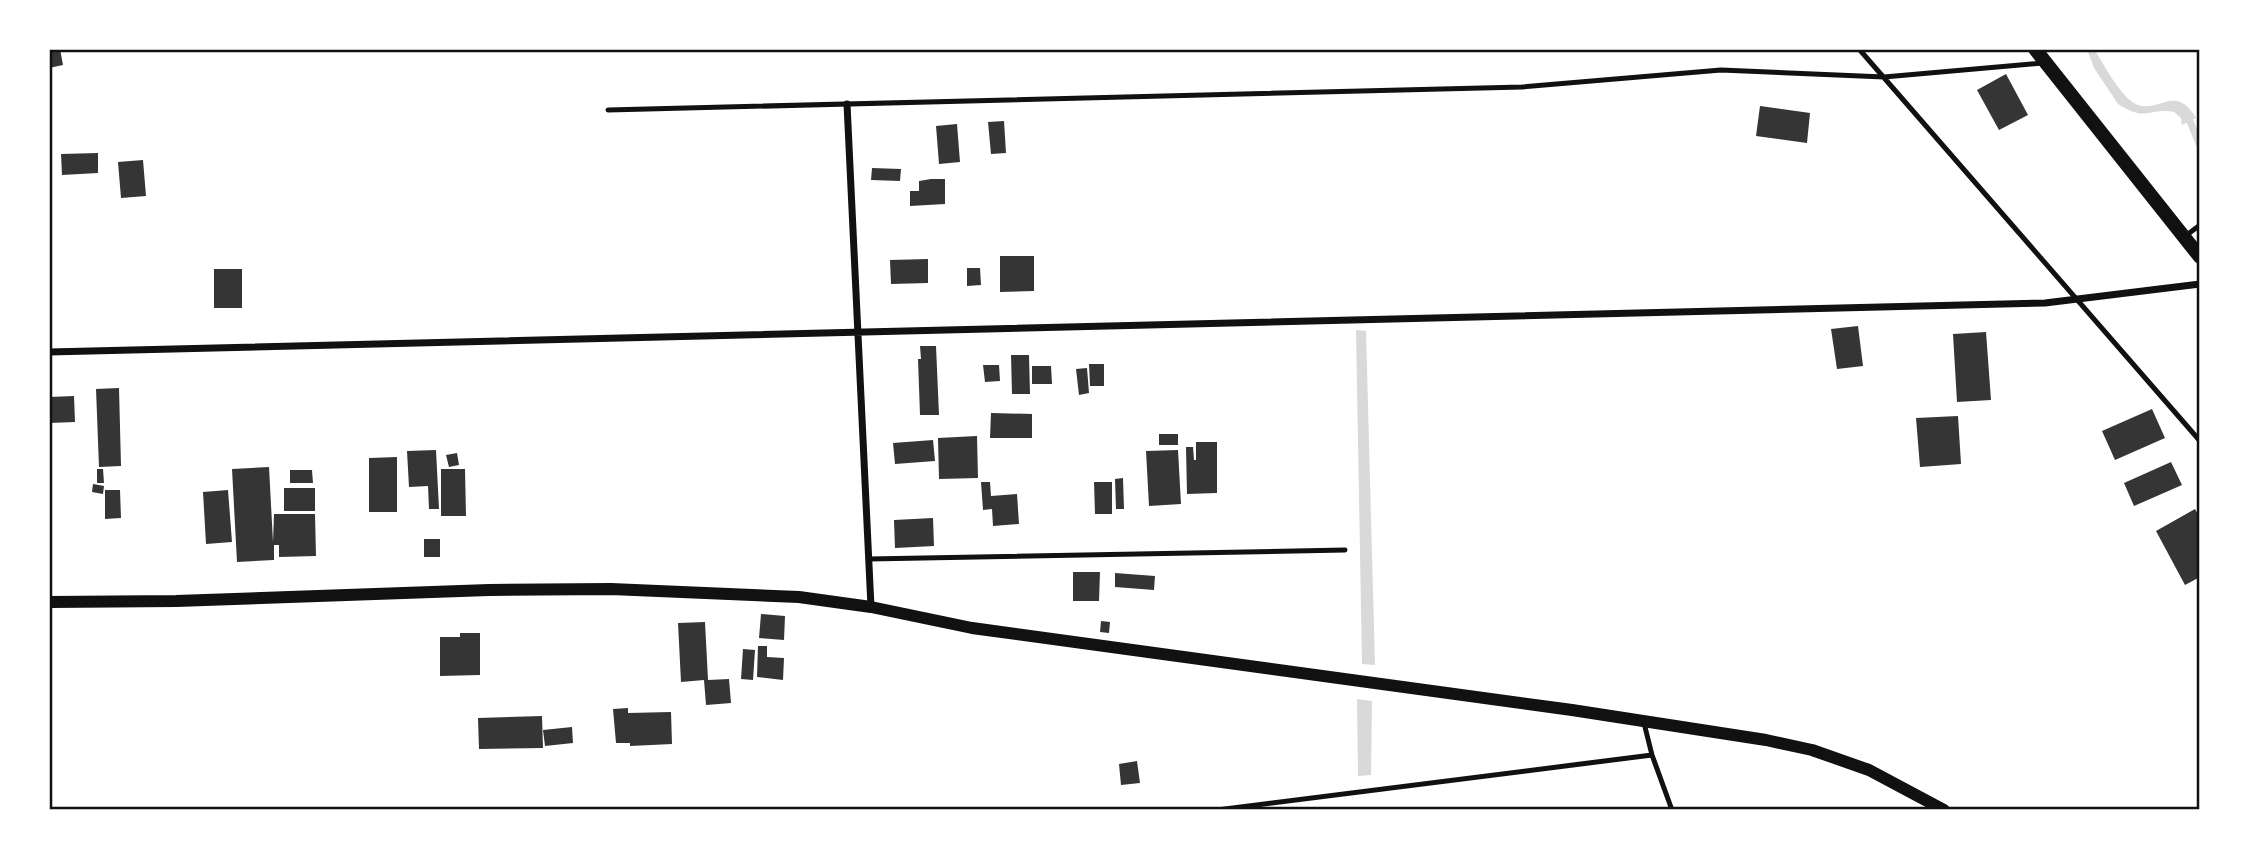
<svg xmlns="http://www.w3.org/2000/svg" width="2249" height="859" font-family="'Fira Sans Condensed',sans-serif">
  <style>
    .water { fill: #d9d9d9 }
    .lines { fill: none; stroke-linecap: round; stroke-linejoin: round }
    .stream { stroke: #d9d9d9; stroke-width: 7 }
    .building { fill: #353535 }
    .service { stroke: #111; stroke-width: 5 }
    .minor { stroke: #111; stroke-width: 7 }
    .tertiary { stroke: #111; stroke-width: 12 }
    .secondary { stroke: #111; stroke-width: 14 }
    .neatline { fill: none; stroke: #111; stroke-width: 2.5 }
  </style>
  <rect width="100%" height="100%" fill="#fff"/>
  <path class="water" d="M 2087,49 L 2094,49 C 2104,64 2121,99 2138,105 C 2161,112 2176,84 2196,118 L 2182,125 L 2181,118 L 2174,112 C 2148,107 2148,123 2118,104 L 2094,68 Z
    M 1356,330 L 1366,331 L 1375,665 L 1362,664 Z
    M 1357,699 L 1372,701 L 1371,775 L 1358,776 Z"/>
  <g class="lines">
    <path class="stream" d="M 2187,114 L 2200,146"/>
  </g>
  <path class="building" d="M 49,49 L 60,49 L 63,65 L 49,68 Z
    M 2006,74 L 2028,115 L 1999,130 L 1977,90 Z
    M 1760,106 L 1810,113 L 1807,143 L 1756,136 Z
    M 1004,121 L 1006,153 L 991,154 L 988,122 Z
    M 957,124 L 960,162 L 939,164 L 936,126 Z
    M 98,153 L 98,173 L 62,175 L 61,154 Z
    M 143,160 L 146,196 L 121,198 L 118,162 Z
    M 872,168 L 901,169 L 900,181 L 871,180 Z
    M 931,179 L 945,179 L 945,204 L 910,206 L 910,191 L 919,191 L 919,181 Z
    M 1000,256 L 1034,256 L 1034,291 L 1000,292 Z
    M 928,259 L 928,283 L 891,284 L 890,260 Z
    M 967,268 L 980,268 L 981,285 L 967,286 Z
    M 214,269 L 242,269 L 242,308 L 214,308 Z
    M 1858,326 L 1863,366 L 1837,369 L 1831,329 Z
    M 1986,332 L 1991,400 L 1957,402 L 1953,334 Z
    M 920,346 L 936,346 L 939,415 L 920,415 L 918,359 L 921,359 Z
    M 1011,355 L 1029,355 L 1030,394 L 1012,394 Z
    M 1089,364 L 1104,364 L 1104,386 L 1090,386 Z
    M 983,365 L 999,365 L 1000,381 L 985,382 Z
    M 1032,366 L 1051,366 L 1052,384 L 1032,384 Z
    M 1087,368 L 1089,393 L 1079,395 L 1076,369 Z
    M 119,388 L 121,466 L 99,467 L 96,389 Z
    M 74,396 L 75,422 L 49,423 L 49,397 Z
    M 2152,409 L 2165,438 L 2115,460 L 2102,431 Z
    M 991,413 L 1032,414 L 1032,438 L 990,438 Z
    M 1958,416 L 1961,464 L 1920,467 L 1916,418 Z
    M 1159,434 L 1178,434 L 1178,445 L 1159,445 Z
    M 977,436 L 978,478 L 939,479 L 938,438 Z
    M 933,440 L 935,461 L 895,464 L 893,443 Z
    M 1196,442 L 1217,442 L 1217,493 L 1187,494 L 1186,447 L 1193,447 L 1194,460 L 1196,460 Z
    M 436,450 L 439,509 L 429,509 L 428,486 L 409,487 L 407,451 Z
    M 1178,450 L 1181,504 L 1149,506 L 1146,451 Z
    M 457,453 L 459,465 L 449,467 L 446,455 Z
    M 397,457 L 397,512 L 369,512 L 369,458 Z
    M 2171,462 L 2182,485 L 2134,506 L 2124,483 Z
    M 269,467 L 273,542 L 274,514 L 315,514 L 316,556 L 279,557 L 279,545 L 274,545 L 274,560 L 237,562 L 232,469 Z
    M 97,469 L 103,469 L 104,483 L 97,483 Z
    M 441,469 L 465,469 L 466,516 L 441,516 Z
    M 290,470 L 312,470 L 313,483 L 290,483 Z
    M 1123,478 L 1124,509 L 1116,509 L 1115,479 Z
    M 981,482 L 990,482 L 991,496 L 1017,494 L 1019,524 L 993,526 L 992,509 L 983,510 Z
    M 1094,482 L 1112,482 L 1112,514 L 1095,514 Z
    M 93,484 L 104,486 L 103,494 L 92,492 Z
    M 284,488 L 315,488 L 315,511 L 284,511 Z
    M 105,490 L 120,490 L 121,518 L 105,519 Z
    M 228,490 L 232,542 L 206,544 L 203,492 Z
    M 2195,509 L 2200,518 L 2200,577 L 2185,585 L 2156,531 Z
    M 933,518 L 934,546 L 895,548 L 894,520 Z
    M 424,539 L 440,539 L 440,557 L 424,557 Z
    M 1073,572 L 1100,572 L 1099,601 L 1073,601 Z
    M 1115,573 L 1155,576 L 1154,590 L 1115,587 Z
    M 761,614 L 785,616 L 784,640 L 759,638 Z
    M 1101,621 L 1110,622 L 1109,633 L 1100,632 Z
    M 705,622 L 708,680 L 729,679 L 731,703 L 706,705 L 704,680 L 681,682 L 678,623 Z
    M 460,633 L 480,633 L 480,675 L 440,676 L 440,637 L 460,637 Z
    M 758,646 L 767,646 L 767,657 L 784,658 L 783,680 L 757,677 Z
    M 743,649 L 755,650 L 753,680 L 741,679 Z
    M 628,708 L 628,713 L 671,712 L 672,744 L 630,746 L 630,743 L 616,743 L 613,709 Z
    M 542,716 L 543,748 L 479,749 L 478,718 Z
    M 572,727 L 573,743 L 545,746 L 543,730 Z
    M 1137,761 L 1140,783 L 1121,785 L 1119,764 Z"/>
  <g class="lines">
    <path class="service" d="M 1859,49 L 2200,441
      M 608,110 L 1522,87 L 1721,70 L 1884,77 L 2042,63
      M 2184,237 L 2200,225
      M 869,559 L 1345,550
      M 1644,723 L 1652,755 L 1672,810
      M 1217,810 L 1652,755"/>
    <path class="minor" d="M 847,104 L 871,607
      M 49,352 L 2045,303 L 2200,284"/>
    <path class="tertiary" d="M 49,602 L 176,601 L 489,590 L 611,589 L 799,597 L 871,607 L 972,628 L 1572,710 L 1766,740 L 1812,750 L 1869,770 L 1944,810"/>
    <path class="secondary" d="M 2035,49 L 2200,257"/>
  </g>
  <rect width="2249" height="859" fill="none" stroke="#ffffff" stroke-width="102"/>
  <rect x="51" y="51" width="2147" height="757" class="neatline"/>
</svg>
